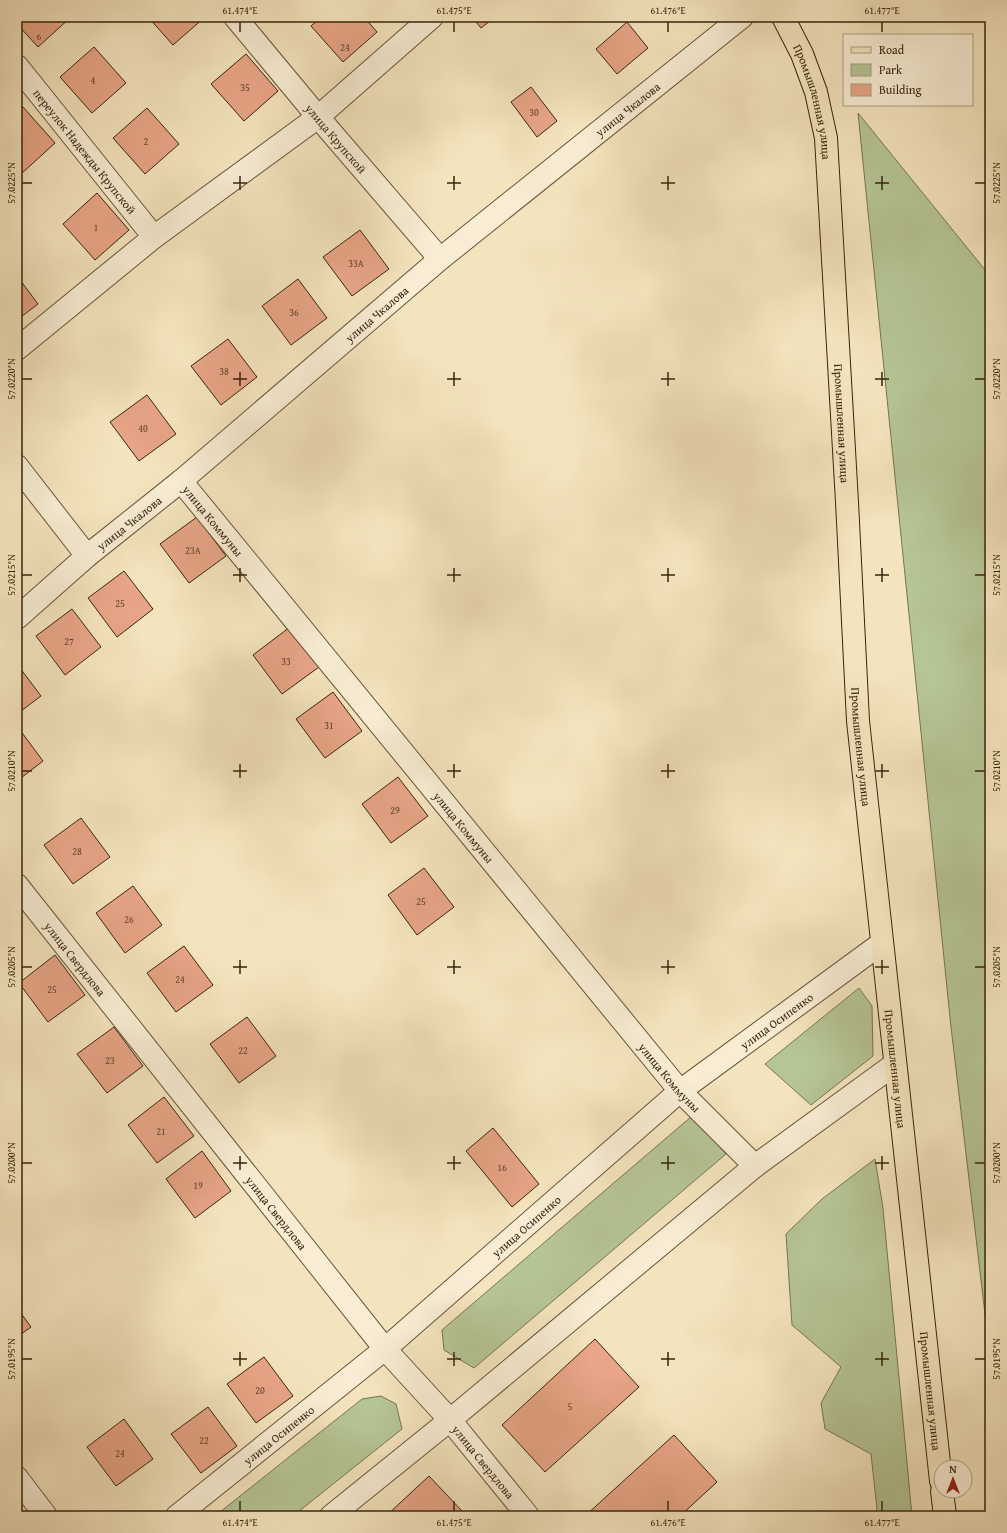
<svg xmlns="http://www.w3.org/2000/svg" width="1007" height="1533" font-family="'Gentium Book Plus',serif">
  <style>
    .green { fill: #b6c595; stroke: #767551 }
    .building { fill: #e8a587; stroke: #36250d }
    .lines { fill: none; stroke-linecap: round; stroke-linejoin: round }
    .minor-casing { stroke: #665539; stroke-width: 24 }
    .major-casing { stroke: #36250d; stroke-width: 24 }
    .minor { stroke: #f8edd4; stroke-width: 22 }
    .major { stroke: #f4e4bd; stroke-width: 22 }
    .ticks { fill: none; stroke: #36250d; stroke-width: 1.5 }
    .labels { text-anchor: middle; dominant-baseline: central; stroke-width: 3; stroke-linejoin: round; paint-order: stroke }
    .number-label { font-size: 10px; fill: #62452c }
    .street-label { font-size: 12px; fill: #36250d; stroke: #f8edd4 }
    .neatline { fill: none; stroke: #36250d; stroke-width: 1.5 }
    .ticks-label { font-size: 10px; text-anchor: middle; fill: #36250d }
  </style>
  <rect width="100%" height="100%" fill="#f4e4bd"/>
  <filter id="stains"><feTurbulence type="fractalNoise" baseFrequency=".005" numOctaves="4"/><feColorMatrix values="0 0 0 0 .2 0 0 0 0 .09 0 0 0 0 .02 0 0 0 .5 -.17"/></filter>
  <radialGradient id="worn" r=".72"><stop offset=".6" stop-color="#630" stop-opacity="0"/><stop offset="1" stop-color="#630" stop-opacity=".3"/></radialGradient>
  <path class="green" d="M 858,113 L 990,276 L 990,1356 L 951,1027 Z
    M 859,988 L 872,1006 L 873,1056 L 811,1105 L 765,1064 Z
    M 692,1116 L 726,1154 L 474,1368 L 444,1350 L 442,1330 Z
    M 875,1159 L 883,1208 L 912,1516 L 872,1516 L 877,1509 L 871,1454 L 825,1429 L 821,1403 L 841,1367 L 792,1325 L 786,1234 L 822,1199 Z
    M 381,1396 L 396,1404 L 402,1429 L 293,1516 L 215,1516 L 362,1399 Z"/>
  <path class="building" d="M 17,17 L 71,17 L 38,47 L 17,24 Z
    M 148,17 L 205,17 L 173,45 Z
    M 321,17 L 364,17 L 377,32 L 343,62 L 311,26 Z
    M 472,17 L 495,17 L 481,28 Z
    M 627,22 L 648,48 L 617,74 L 596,49 Z
    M 94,47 L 126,83 L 92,113 L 60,77 Z
    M 246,54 L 278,91 L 244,121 L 211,84 Z
    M 531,87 L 557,121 L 537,137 L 511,102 Z
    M 23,107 L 55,143 L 21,174 L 17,170 L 17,112 Z
    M 147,108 L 179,144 L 145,174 L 113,138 Z
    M 97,193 L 129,230 L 95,260 L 63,224 Z
    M 360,230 L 389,269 L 352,296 L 323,257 Z
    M 17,276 L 38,304 L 17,320 Z
    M 298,279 L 327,318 L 291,345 L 262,306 Z
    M 228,339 L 257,377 L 221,405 L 191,366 Z
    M 147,395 L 176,434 L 139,461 L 110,422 Z
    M 197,517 L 226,556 L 189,583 L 160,544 Z
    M 124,571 L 153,609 L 117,637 L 88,598 Z
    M 72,609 L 101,647 L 65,675 L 36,636 Z
    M 290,627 L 319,667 L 282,694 L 253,655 Z
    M 17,664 L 41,696 L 17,714 Z
    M 333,692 L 362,731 L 325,758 L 296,719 Z
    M 17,726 L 43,761 L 17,781 Z
    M 398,777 L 428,816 L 391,843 L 362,804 Z
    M 81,818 L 110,857 L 73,884 L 44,845 Z
    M 424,868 L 454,907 L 417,935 L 388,895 Z
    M 133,886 L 162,925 L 125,953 L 96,913 Z
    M 184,946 L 213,985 L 176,1012 L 147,973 Z
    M 55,955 L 85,995 L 48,1022 L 19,983 Z
    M 247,1017 L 276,1056 L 239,1083 L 210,1044 Z
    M 114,1027 L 143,1066 L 107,1093 L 77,1054 Z
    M 164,1097 L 194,1136 L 157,1163 L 128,1125 Z
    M 493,1128 L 539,1184 L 512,1207 L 466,1151 Z
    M 202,1151 L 231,1191 L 195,1218 L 166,1179 Z
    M 17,1308 L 31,1327 L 17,1337 Z
    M 595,1339 L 639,1387 L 545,1472 L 502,1425 Z
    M 264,1357 L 293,1396 L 256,1423 L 227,1384 Z
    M 208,1407 L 237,1446 L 201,1473 L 171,1434 Z
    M 124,1419 L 153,1459 L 116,1486 L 87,1447 Z
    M 674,1435 L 717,1482 L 680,1516 L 585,1516 Z
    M 429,1476 L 462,1511 L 456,1516 L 386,1516 Z"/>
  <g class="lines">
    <defs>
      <g id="minor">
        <path id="s1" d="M 235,17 L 318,117 L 440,259"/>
        <path id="s2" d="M 17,66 L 154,237"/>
        <path d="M 17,349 L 154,237 L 318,117 L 432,17"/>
        <path d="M 17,466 L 87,556"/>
        <path id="s3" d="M 181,481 L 680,1091 L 755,1166"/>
        <path id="s4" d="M 17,618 L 87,556 L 181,481 L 440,259 L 742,17"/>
        <path id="s5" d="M 17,885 L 385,1349 L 450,1420 L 528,1516"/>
        <path d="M 17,1478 L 46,1516"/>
        <path id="s6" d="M 177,1516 L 385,1349 L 680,1091 L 882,943"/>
        <path d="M 331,1516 L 450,1420 L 755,1166 L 895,1064"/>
      </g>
      <g id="major">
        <path id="s7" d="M 783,17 L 802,54 L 816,92 L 826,138 L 847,502 L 858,721 L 941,1481"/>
        <path d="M 942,1491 L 945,1516"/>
      </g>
    </defs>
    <use href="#minor" class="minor-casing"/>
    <use href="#major" class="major-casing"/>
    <use href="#minor" class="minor"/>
    <use href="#major" class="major"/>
  </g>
  <path class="ticks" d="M 240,22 L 240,32M 454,22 L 454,32M 668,22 L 668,32M 882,22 L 882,32M 240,176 L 240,190M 454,176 L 454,190M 668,176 L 668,190M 882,176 L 882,190M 22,183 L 32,183M 233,183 L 247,183M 447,183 L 461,183M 661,183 L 675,183M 875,183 L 889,183M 975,183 L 985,183M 240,372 L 240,386M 454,372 L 454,386M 668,372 L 668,386M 882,372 L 882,386M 22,379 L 32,379M 233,379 L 247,379M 447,379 L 461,379M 661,379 L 675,379M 875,379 L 889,379M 975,379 L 985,379M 240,568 L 240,582M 454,568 L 454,582M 668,568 L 668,582M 882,568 L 882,582M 22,575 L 32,575M 233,575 L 247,575M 447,575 L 461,575M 661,575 L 675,575M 875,575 L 889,575M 975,575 L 985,575M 240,764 L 240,778M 454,764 L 454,778M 668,764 L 668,778M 882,764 L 882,778M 22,771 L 32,771M 233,771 L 247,771M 447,771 L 461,771M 661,771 L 675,771M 875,771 L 889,771M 975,771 L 985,771M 240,960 L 240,974M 454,960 L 454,974M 668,960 L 668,974M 882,960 L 882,974M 22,967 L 32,967M 233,967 L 247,967M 447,967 L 461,967M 661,967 L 675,967M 875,967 L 889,967M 975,967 L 985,967M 240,1156 L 240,1170M 454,1156 L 454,1170M 668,1156 L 668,1170M 882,1156 L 882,1170M 22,1163 L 32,1163M 233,1163 L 247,1163M 447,1163 L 461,1163M 661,1163 L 675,1163M 875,1163 L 889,1163M 975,1163 L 985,1163M 240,1352 L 240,1366M 454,1352 L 454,1366M 668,1352 L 668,1366M 882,1352 L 882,1366M 22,1359 L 32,1359M 233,1359 L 247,1359M 447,1359 L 461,1359M 661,1359 L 675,1359M 875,1359 L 889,1359M 975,1359 L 985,1359M 240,1501 L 240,1511M 454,1501 L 454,1511M 668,1501 L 668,1511M 882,1501 L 882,1511"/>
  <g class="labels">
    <g class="number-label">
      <text x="39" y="36">6</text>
      <text x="345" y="47">24</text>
      <text x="93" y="80">4</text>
      <text x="245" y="87">35</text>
      <text x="534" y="112">30</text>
      <text x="146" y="141">2</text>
      <text x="96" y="227">1</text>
      <text x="356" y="263">33А</text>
      <text x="294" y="312">36</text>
      <text x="224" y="371">38</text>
      <text x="143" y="428">40</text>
      <text x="193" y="550">23А</text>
      <text x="120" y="603">25</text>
      <text x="69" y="641">27</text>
      <text x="286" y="661">33</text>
      <text x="329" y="725">31</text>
      <text x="395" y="810">29</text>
      <text x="77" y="851">28</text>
      <text x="421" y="901">25</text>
      <text x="129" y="919">26</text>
      <text x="180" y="979">24</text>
      <text x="52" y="989">25</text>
      <text x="243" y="1050">22</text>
      <text x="110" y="1060">23</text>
      <text x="161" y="1131">21</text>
      <text x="502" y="1167">16</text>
      <text x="198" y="1185">19</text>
      <text x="260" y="1390">20</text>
      <text x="570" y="1406">5</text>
      <text x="204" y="1440">22</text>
      <text x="120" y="1453">24</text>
    </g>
    <g class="street-label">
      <text stroke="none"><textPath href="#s7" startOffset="91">Промышленная улица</textPath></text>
      <text stroke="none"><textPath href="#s4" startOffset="795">улица Чкалова</textPath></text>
      <text stroke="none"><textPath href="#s1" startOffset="158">улица Крупской</textPath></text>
      <text stroke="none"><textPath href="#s2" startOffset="109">переулок Надежды Крупской</textPath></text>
      <text stroke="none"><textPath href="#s4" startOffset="471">улица Чкалова</textPath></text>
      <text stroke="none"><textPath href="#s7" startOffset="415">Промышленная улица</textPath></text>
      <text stroke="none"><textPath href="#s3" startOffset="51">улица Коммуны</textPath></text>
      <text stroke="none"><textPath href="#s4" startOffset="147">улица Чкалова</textPath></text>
      <text stroke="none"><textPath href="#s7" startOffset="739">Промышленная улица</textPath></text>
      <text stroke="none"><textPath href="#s3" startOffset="447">улица Коммуны</textPath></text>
      <text stroke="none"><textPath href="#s5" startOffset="94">улица Свердлова</textPath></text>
      <text stroke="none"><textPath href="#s6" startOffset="778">улица Осипенко</textPath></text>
      <text stroke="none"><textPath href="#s7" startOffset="1063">Промышленная улица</textPath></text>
      <text stroke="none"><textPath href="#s3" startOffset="771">улица Коммуны</textPath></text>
      <text stroke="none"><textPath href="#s5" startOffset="418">улица Свердлова</textPath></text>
      <text stroke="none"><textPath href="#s6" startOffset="454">улица Осипенко</textPath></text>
      <text stroke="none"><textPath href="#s7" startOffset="1387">Промышленная улица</textPath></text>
      <text stroke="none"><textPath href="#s6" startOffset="130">улица Осипенко</textPath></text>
      <text stroke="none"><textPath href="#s5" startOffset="742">улица Свердлова</textPath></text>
    </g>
  </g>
  <rect width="1007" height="1533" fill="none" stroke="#f4e4bd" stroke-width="44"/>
  <rect x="843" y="34" width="130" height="72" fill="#f8edd4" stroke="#aa9d84"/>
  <rect x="851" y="47" width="20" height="6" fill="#f4e4bd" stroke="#aa9d84"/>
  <text x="879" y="54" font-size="12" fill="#36250d">Road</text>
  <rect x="851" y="64" width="20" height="12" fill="#b6c595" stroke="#aa9d84"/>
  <text x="879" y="74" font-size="12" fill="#36250d">Park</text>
  <rect x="851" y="84" width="20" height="12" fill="#e8a587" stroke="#aa9d84"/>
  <text x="879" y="94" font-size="12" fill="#36250d">Building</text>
  <g transform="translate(953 1479)"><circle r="19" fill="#f8edd4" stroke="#aa9d84"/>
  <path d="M0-3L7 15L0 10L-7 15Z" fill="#8f2418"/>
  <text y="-6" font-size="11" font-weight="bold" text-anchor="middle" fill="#36250d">N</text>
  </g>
  <rect x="22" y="22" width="963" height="1489" class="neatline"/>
  <g class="ticks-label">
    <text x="240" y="14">61.474°E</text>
    <text x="454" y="14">61.475°E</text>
    <text x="668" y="14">61.476°E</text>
    <text x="882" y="14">61.477°E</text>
    <text transform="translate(11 183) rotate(-90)" y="4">57.0225°N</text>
    <text transform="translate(996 183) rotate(-90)" y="4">57.0225°N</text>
    <text transform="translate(11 379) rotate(-90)" y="4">57.0220°N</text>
    <text transform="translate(996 379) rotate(-90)" y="4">57.0220°N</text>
    <text transform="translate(11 575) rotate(-90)" y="4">57.0215°N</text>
    <text transform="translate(996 575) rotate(-90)" y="4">57.0215°N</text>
    <text transform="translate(11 771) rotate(-90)" y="4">57.0210°N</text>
    <text transform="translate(996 771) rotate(-90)" y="4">57.0210°N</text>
    <text transform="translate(11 967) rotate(-90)" y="4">57.0205°N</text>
    <text transform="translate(996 967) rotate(-90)" y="4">57.0205°N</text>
    <text transform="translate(11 1163) rotate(-90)" y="4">57.0200°N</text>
    <text transform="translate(996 1163) rotate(-90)" y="4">57.0200°N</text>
    <text transform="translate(11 1359) rotate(-90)" y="4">57.0195°N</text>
    <text transform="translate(996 1359) rotate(-90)" y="4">57.0195°N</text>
    <text x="240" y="1526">61.474°E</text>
    <text x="454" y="1526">61.475°E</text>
    <text x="668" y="1526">61.476°E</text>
    <text x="882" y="1526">61.477°E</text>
  </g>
  <rect width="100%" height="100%" filter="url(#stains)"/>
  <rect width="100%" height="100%" fill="url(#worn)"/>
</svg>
